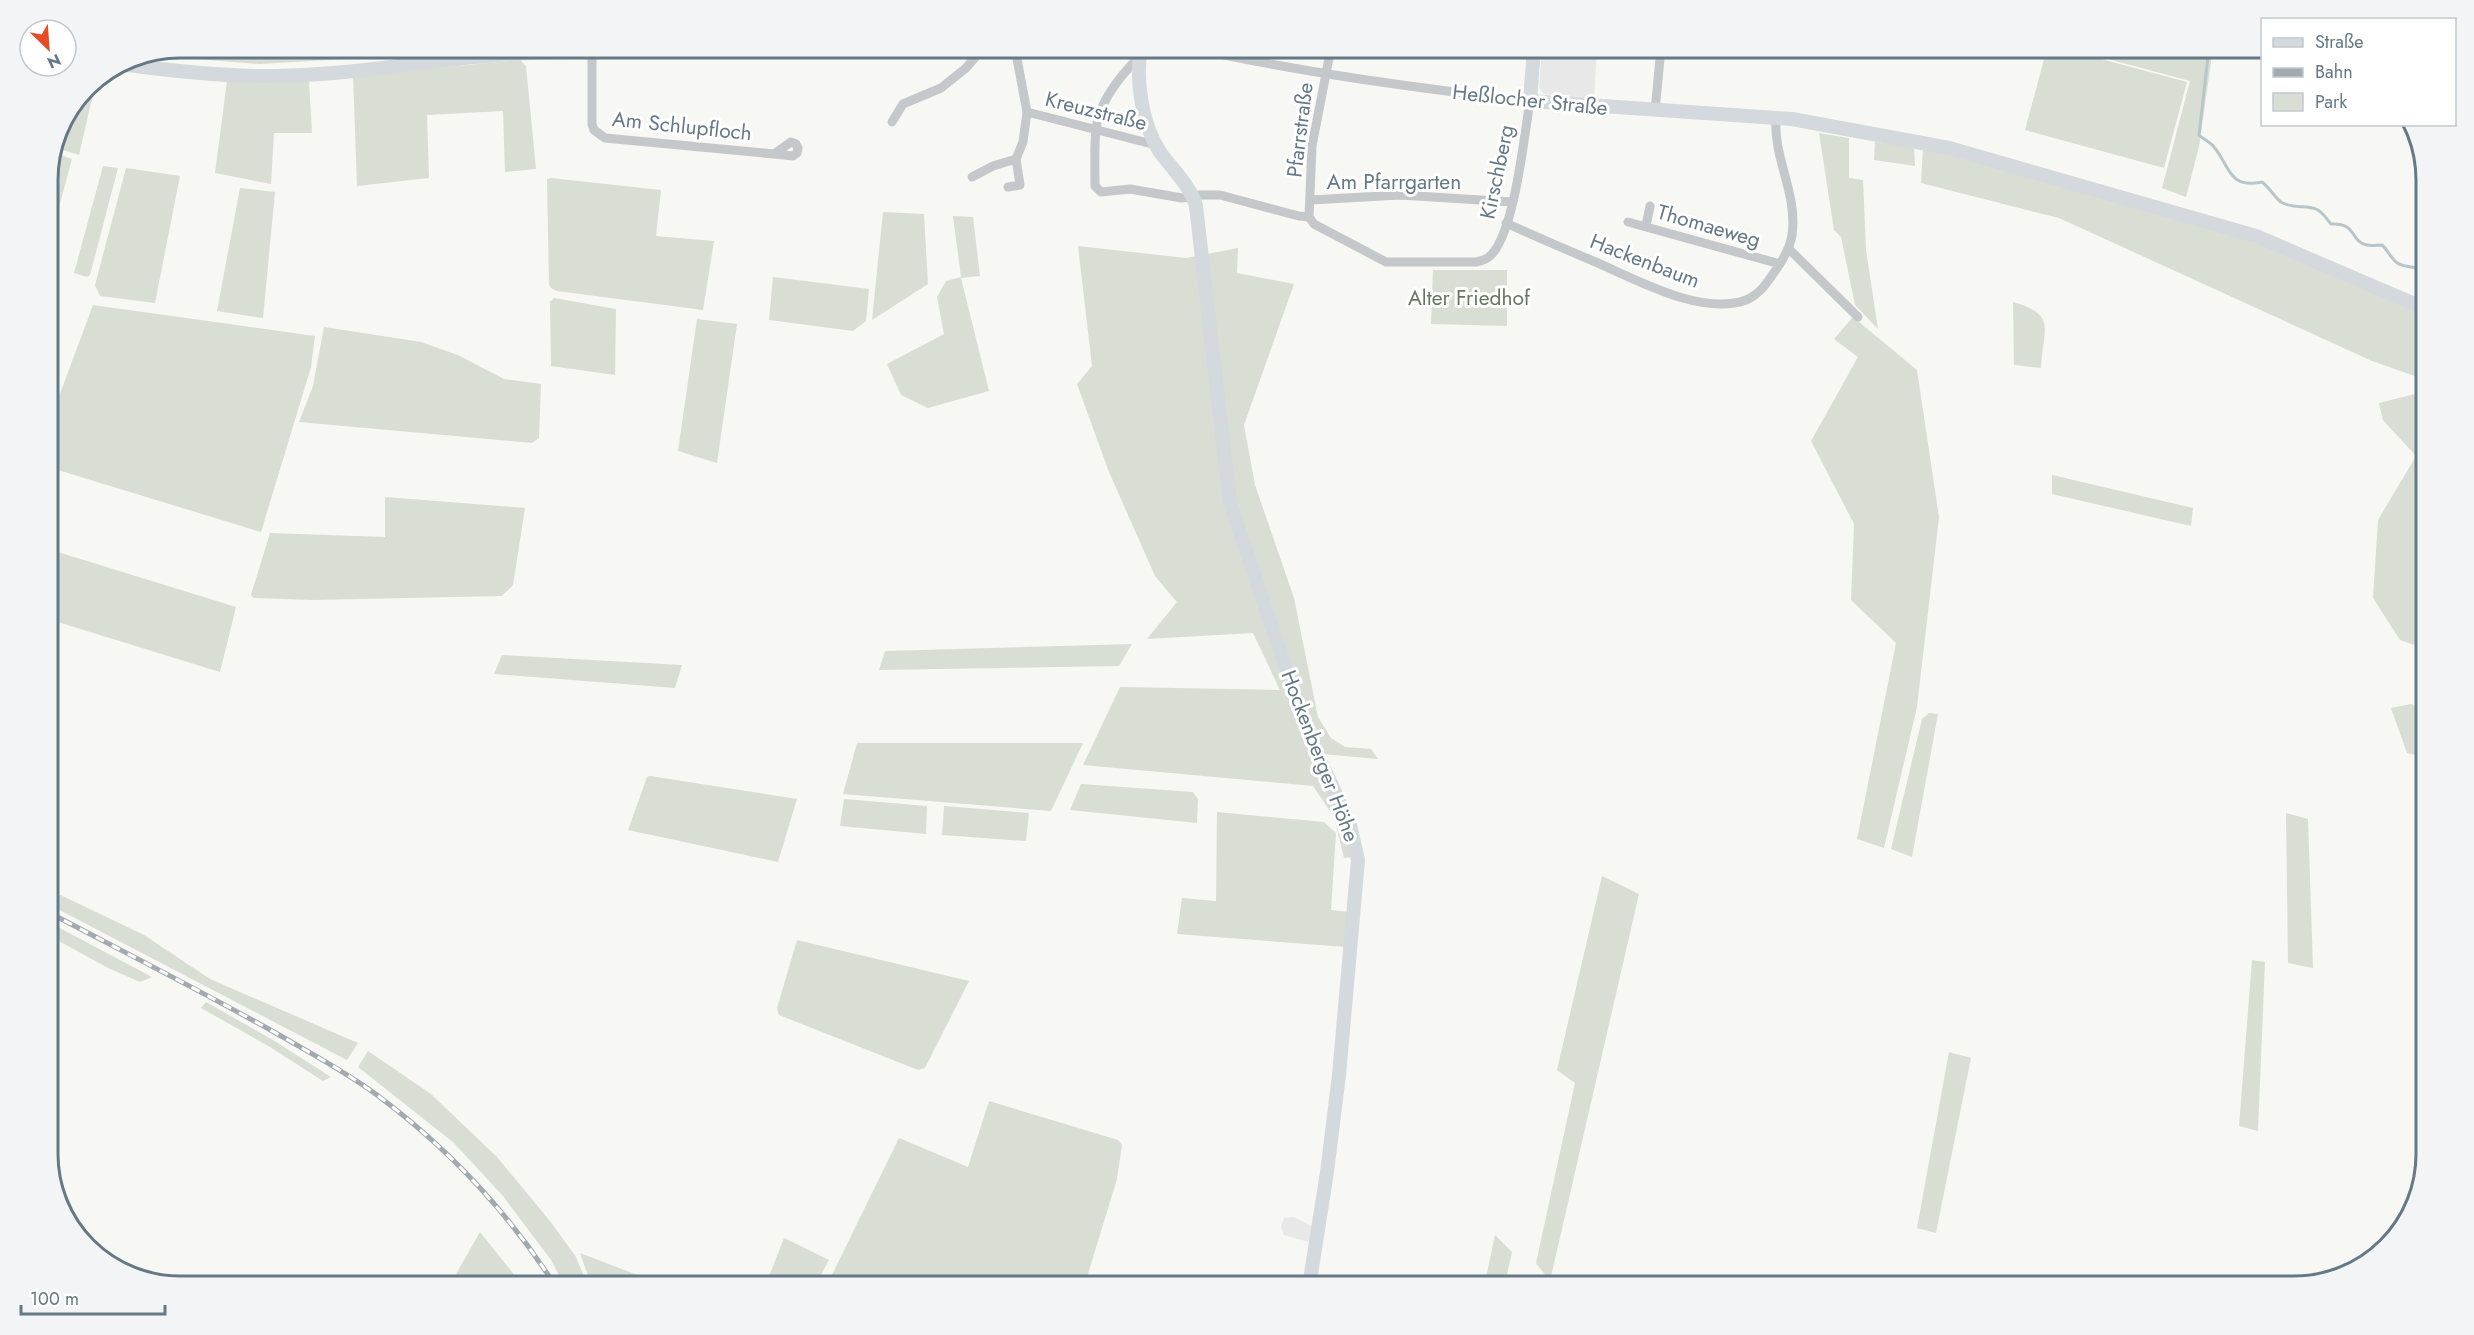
<svg xmlns="http://www.w3.org/2000/svg" width="2474" height="1335" font-family="Jost,sans-serif">
  <style>
    .built { fill: #e7e8e7 }
    .green { fill: #d8ded4 }
    .lines { fill: none; stroke-linecap: round; stroke-linejoin: round }
    .stream { stroke: #b9c6c9; stroke-width: 3 }
    .street { stroke: #c4c8cb; stroke-width: 9 }
    .secondary { stroke: #d4d9dd; stroke-width: 14 }
    .rail-casing { stroke: #a2aaaf; stroke-width: 5 }
    .rail { stroke: #fff; stroke-width: 3; stroke-dasharray: 9; stroke-linecap: butt }
    .labels { text-anchor: middle; dominant-baseline: central; stroke-width: 6; stroke-linejoin: round; paint-order: stroke }
    .street-label { font-size: 21px; fill: #657885; stroke: #fff }
    .park-label { font-size: 21px; fill: #667760; stroke: #fff }
    .rim { fill: none; stroke: #657885; stroke-width: 3 }
  </style>
  <rect width="100%" height="100%" fill="#f7f7f3"/>
  <path class="built" d="M 1542,48 L 1597,48 L 1594,99 L 1544,94 L 1539,88 Z
    M 1294,1217 L 1313,1227 L 1309,1242 L 1284,1235 L 1281,1227 L 1284,1218 Z"/>
  <path class="green" d="M 180,48 L 450,48 L 400,56 L 259,64 L 145,55 Z
    M 2047,48 L 2060,48 L 2187,82 L 2164,168 L 2025,130 Z
    M 2067,48 L 2213,48 L 2199,147 L 2186,197 L 2162,188 L 2190,81 Z
    M 520,60 L 526,66 L 536,169 L 505,172 L 503,111 L 427,115 L 429,178 L 357,186 L 353,76 Z
    M 96,81 L 79,155 L 54,147 C 60,124 76,94 96,81 Z
    M 227,81 L 265,83 L 309,81 L 312,133 L 274,133 L 271,184 L 215,173 Z
    M 1819,133 L 1849,138 L 1849,178 L 1863,180 L 1866,250 L 1878,329 L 1855,305 L 1841,237 L 1834,230 Z
    M 1875,142 L 1914,146 L 1915,166 L 1874,160 Z
    M 1923,148 L 2218,228 L 2426,312 L 2426,380 L 2372,361 L 2059,218 L 1921,183 Z
    M 53,152 L 72,159 L 48,248 L 48,172 Z
    M 103,166 L 118,168 L 90,275 L 87,277 L 74,273 Z
    M 126,168 L 180,176 L 155,303 L 100,296 L 95,285 Z
    M 551,178 L 661,190 L 656,236 L 714,241 L 703,310 L 557,291 L 551,288 L 549,284 L 547,179 Z
    M 240,188 L 275,192 L 263,318 L 217,311 Z
    M 883,212 L 924,214 L 928,284 L 872,320 Z
    M 953,216 L 973,217 L 980,276 L 961,278 L 989,391 L 928,408 L 901,395 L 887,364 L 944,334 L 937,297 L 946,281 L 961,277 Z
    M 1078,246 L 1186,258 L 1238,248 L 1237,273 L 1294,284 L 1244,425 L 1255,485 L 1294,598 L 1318,717 L 1331,738 L 1345,747 L 1371,749 L 1378,759 L 1311,753 L 1341,817 L 1352,857 L 1344,858 L 1334,817 L 1313,786 L 1083,765 L 1120,687 L 1280,690 L 1253,633 L 1147,639 L 1177,602 L 1155,576 L 1109,472 L 1077,384 L 1092,366 Z
    M 1433,270 L 1507,270 L 1507,326 L 1431,324 Z
    M 773,277 L 869,289 L 866,321 L 853,331 L 769,320 Z
    M 554,298 L 616,309 L 615,375 L 551,366 L 550,302 Z
    M 2013,302 C 2059,315 2042,331 2041,368 L 2014,365 Z
    M 93,305 L 315,336 L 311,367 L 261,532 L 48,467 L 48,426 Z
    M 1853,317 L 1917,370 L 1939,517 L 1917,707 L 1884,848 L 1857,839 L 1896,643 L 1851,600 L 1854,524 L 1811,441 L 1858,357 L 1834,339 Z
    M 697,319 L 737,324 L 717,463 L 678,451 Z
    M 324,327 L 421,342 L 458,355 L 504,379 L 541,384 L 539,438 L 532,443 L 299,422 L 313,386 Z
    M 2423,392 L 2426,395 L 2426,649 L 2400,640 L 2373,598 L 2378,520 L 2416,456 L 2383,420 L 2379,403 Z
    M 2052,475 L 2193,508 L 2191,526 L 2052,494 Z
    M 385,497 L 525,508 L 513,585 L 502,596 L 312,600 L 254,598 L 251,595 L 270,533 L 385,537 Z
    M 48,549 L 236,607 L 220,672 L 48,619 Z
    M 1132,644 L 1119,666 L 879,670 L 885,651 Z
    M 502,655 L 682,665 L 675,688 L 494,674 Z
    M 2411,704 L 2426,710 L 2426,757 L 2407,753 L 2391,708 Z
    M 1929,713 L 1938,714 L 1912,857 L 1891,849 L 1922,719 Z
    M 857,743 L 1083,743 L 1051,811 L 843,794 Z
    M 650,776 L 797,799 L 778,862 L 628,830 L 647,777 Z
    M 1081,784 L 1193,792 L 1198,799 L 1197,823 L 1070,810 Z
    M 844,799 L 927,806 L 926,834 L 840,826 Z
    M 944,806 L 1029,813 L 1026,841 L 942,835 Z
    M 1217,812 L 1324,822 L 1336,833 L 1331,910 L 1351,912 L 1346,947 L 1177,934 L 1182,898 L 1216,901 Z
    M 2286,813 L 2308,819 L 2313,968 L 2288,963 Z
    M 1602,876 L 1639,894 L 1550,1281 L 1536,1263 L 1575,1083 L 1557,1070 Z
    M 48,889 L 144,935 L 210,979 L 358,1043 L 347,1060 L 48,904 Z
    M 48,922 L 56,926 L 152,977 L 140,982 L 108,968 L 48,935 Z
    M 797,940 L 969,981 L 925,1068 L 918,1070 L 779,1015 L 777,1008 Z
    M 2252,960 L 2265,962 L 2258,1131 L 2239,1126 Z
    M 206,1002 L 273,1040 L 331,1077 L 323,1081 L 270,1047 L 201,1008 Z
    M 368,1051 L 431,1094 L 497,1157 L 550,1221 L 576,1257 L 588,1287 L 565,1287 L 551,1260 L 503,1196 L 454,1143 L 358,1067 Z
    M 1949,1052 L 1971,1058 L 1936,1233 L 1917,1228 Z
    M 989,1101 L 1118,1140 L 1122,1145 L 1117,1179 L 1084,1287 L 826,1287 L 899,1138 L 968,1167 Z
    M 480,1232 L 524,1287 L 496,1287 L 456,1274 Z
    M 1495,1235 L 1512,1252 L 1504,1287 L 1484,1287 Z
    M 784,1238 L 829,1260 L 814,1287 L 765,1287 Z
    M 580,1253 L 653,1281 L 650,1287 L 592,1287 Z"/>
  <g class="lines">
    <path class="stream" d="M 2209,48 L 2199,135 C 2203,139 2210,142 2214,147 C 2230,166 2228,189 2262,182 C 2270,188 2274,197 2281,202 C 2295,210 2306,204 2318,210 C 2323,213 2327,219 2331,224 C 2358,223 2349,241 2367,245 C 2371,246 2377,245 2382,245 C 2388,250 2392,261 2399,264 C 2413,270 2413,262 2426,278"/>
    <path class="street" d="M 592,51 L 592,124 L 594,130 L 605,138 L 774,154 L 793,156 L 797,153 L 798,148 L 796,144 L 791,142 L 774,154
      M 1139,57 C 1121,75 1099,102 1096,129 C 1094,148 1095,168 1095,186 L 1101,192 L 1130,189 L 1182,198 L 1200,195 L 1220,195 L 1299,216 L 1309,217 L 1314,224 L 1386,262 L 1476,262 C 1482,261 1488,259 1492,254 C 1515,228 1524,137 1530,101 C 1416,88 1304,73 1192,48
      M 1655,111 L 1661,48
      M 1027,112 L 1156,145
      M 892,122 L 903,104 L 941,88 L 966,68 L 983,48
      M 972,177 L 993,166 L 1016,159 L 1023,142 L 1027,112 L 1015,48
      M 1008,187 L 1020,185 L 1016,159
      M 1311,200 L 1400,195 L 1513,202
      M 1309,217 L 1312,146 L 1331,48
      M 1628,222 L 1780,264
      M 1506,223 C 1537,237 1567,250 1598,263 C 1639,281 1702,316 1746,300 C 1760,294 1767,283 1775,271 C 1783,260 1790,248 1792,235 C 1798,194 1773,158 1776,118
      M 1646,226 L 1650,206
      M 1789,249 L 1858,317"/>
    <path class="secondary" d="M 1141,48 C 1135,79 1142,125 1160,152 C 1172,169 1190,185 1196,206 L 1230,503 L 1309,736 L 1350,825 L 1358,860 L 1339,1075 L 1327,1172 L 1309,1287
      M 1534,48 L 1530,101 L 1792,119 L 1949,148 L 2256,236 L 2426,309
      M 121,64 C 172,71 224,77 275,76 C 360,75 443,57 528,53 C 616,49 704,54 792,48"/>
    <defs>
      <path id="rail" d="M 48,912 C 126,953 205,993 281,1036 C 314,1055 347,1073 377,1095 C 448,1148 509,1213 556,1287"/>
    </defs>
    <use href="#rail" class="rail-casing"/>
    <use href="#rail" class="rail"/>
  </g>
  <g class="labels">
    <g class="street-label">
      <text transform="translate(1530 100) rotate(6)">Heßlocher Straße</text>
      <text transform="translate(1096 111) rotate(14)">Kreuzstraße</text>
      <text transform="translate(682 126) rotate(6)">Am Schlupfloch</text>
      <text transform="translate(1300 130) rotate(-83)">Pfarrstraße</text>
      <text transform="translate(1497 172) rotate(-78)">Kirschberg</text>
      <text x="1394" y="182">Am Pfarrgarten</text>
      <text transform="translate(1709 226) rotate(16)">Thomaeweg</text>
      <text transform="translate(1645 261) rotate(21)">Hackenbaum</text>
      <text transform="translate(1320 756) rotate(69)">Hockenberger Höhe</text>
    </g>
    <g class="park-label">
      <text x="1469" y="298">Alter Friedhof</text>
    </g>
  </g>
  <path d="M0 0H2474V1335H0ZM180 58H2294A122 122 0 0 1 2416 180V1154A122 122 0 0 1 2294 1276H180A122 122 0 0 1 58 1154V180A122 122 0 0 1 180 58Z" fill="#f3f4f5" fill-rule="evenodd"/>
  <path class="rim" d="M180 58H2294A122 122 0 0 1 2416 180V1154A122 122 0 0 1 2294 1276H180A122 122 0 0 1 58 1154V180A122 122 0 0 1 180 58Z"/>
  <rect x="2261" y="18" width="195" height="108" fill="#ffffff" stroke="#c1c9ce" stroke-width="1.5"/>
  <rect x="2273" y="38" width="30" height="9" fill="#d4d9dd" stroke="#c1c9ce" stroke-width="1.5"/>
  <text x="2315" y="48" font-size="18" fill="#657885">Straße</text>
  <rect x="2273" y="68" width="30" height="9" fill="#a2aaaf" stroke="#c1c9ce" stroke-width="1.5"/>
  <text x="2315" y="78" font-size="18" fill="#657885">Bahn</text>
  <rect x="2273" y="93" width="30" height="18" fill="#d8ded4" stroke="#c1c9ce" stroke-width="1.5"/>
  <text x="2315" y="108" font-size="18" fill="#657885">Park</text>
  <g transform="translate(48 48) rotate(155)"><circle r="28" fill="#ffffff" stroke="#c1c9ce" stroke-width="1.5"/>
  <path d="M0-4.5L10 22L0 15L-10 22Z" fill="#e54b25"/>
  <text y="-9" font-size="16" font-weight="bold" text-anchor="middle" fill="#657885">N</text>
  </g>
  <path d="M21 1305v9h144v-9" fill="none" stroke="#657885" stroke-width="3"/>
  <text x="30" y="1305" font-size="18" fill="#657885" stroke="#ffffff" stroke-width="4.5" paint-order="stroke">100 m</text>
</svg>
